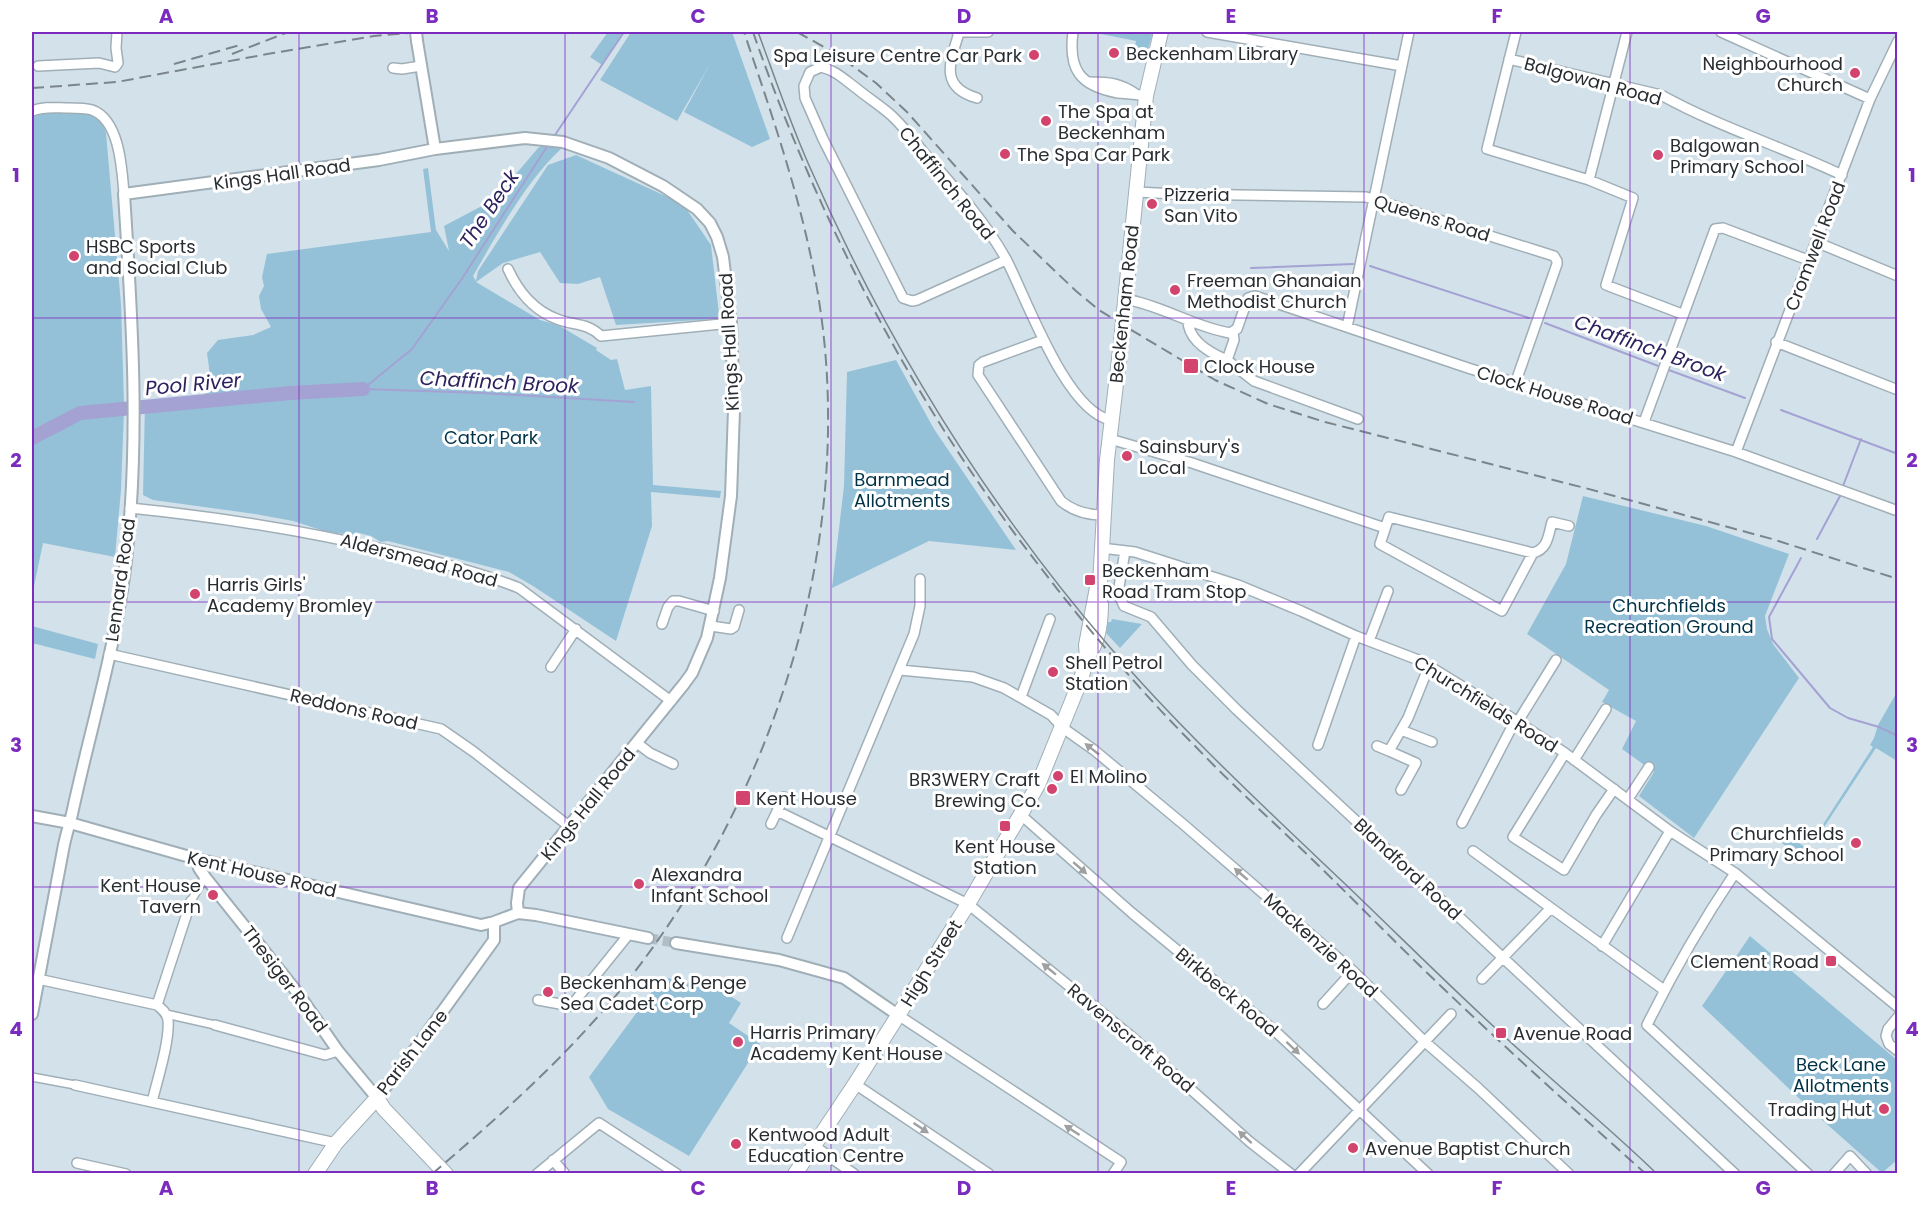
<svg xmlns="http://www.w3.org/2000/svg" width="1929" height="1205" font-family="Poppins,sans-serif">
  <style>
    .green { fill: #95c1d8; fill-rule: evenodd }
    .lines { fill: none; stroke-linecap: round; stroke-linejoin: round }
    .stream { stroke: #a3a2d3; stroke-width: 2 }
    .river { stroke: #a3a2d3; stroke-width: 14 }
    .tertiary-tunnel { stroke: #b1bec5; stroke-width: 10; stroke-dasharray: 10 5; stroke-linecap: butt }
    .pedestrian-casing { stroke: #a0afb7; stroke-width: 10 }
    .minor-casing { stroke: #a0afb7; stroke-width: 12 }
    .tertiary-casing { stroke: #a0afb7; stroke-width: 14 }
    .primary-casing { stroke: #a0afb7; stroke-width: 16 }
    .pedestrian { stroke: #fff; stroke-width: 7 }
    .minor { stroke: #fff; stroke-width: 9 }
    .tertiary { stroke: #fff; stroke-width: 10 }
    .primary { stroke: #fff; stroke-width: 14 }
    .tram { stroke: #7b858b; stroke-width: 1.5 }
    .rail { stroke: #7b858b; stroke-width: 2; stroke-dasharray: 12 6; stroke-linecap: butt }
    .tertiary-bridge-casing { stroke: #a0afb7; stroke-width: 14; stroke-linecap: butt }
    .primary-bridge-casing { stroke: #a0afb7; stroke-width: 16; stroke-linecap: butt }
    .tertiary-bridge { stroke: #fff; stroke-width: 10 }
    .primary-bridge { stroke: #fff; stroke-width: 14 }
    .oneway { fill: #9ea0a2 }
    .grid { fill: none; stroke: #7b2cbf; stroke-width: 1.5; stroke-opacity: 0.55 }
    .poi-dot { fill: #d2446e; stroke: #fff; stroke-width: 2 }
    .labels { text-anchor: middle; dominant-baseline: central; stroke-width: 6; stroke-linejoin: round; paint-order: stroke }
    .poi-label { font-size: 18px; fill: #282d31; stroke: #fff; text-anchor: start }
    .street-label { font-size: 18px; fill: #282d31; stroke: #fff }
    .park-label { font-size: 18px; fill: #003347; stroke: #fff }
    .water-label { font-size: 20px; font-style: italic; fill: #2c235e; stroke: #fff }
    .neatline { fill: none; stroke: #7b2cbf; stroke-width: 2 }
    .grid-label { font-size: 20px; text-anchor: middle; font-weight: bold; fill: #7b2cbf }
  </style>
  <rect width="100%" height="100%" fill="#d3e2ea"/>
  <path class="green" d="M 608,32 L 625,32 L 602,65 L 590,57 Z
    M 631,32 L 732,32 L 770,139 L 752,147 L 684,112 L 710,64 L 677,121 L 600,80 Z
    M 1091,32 L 1153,32 L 1148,49 L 1142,57 L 1134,50 L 1136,41 Z
    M 50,111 C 73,112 99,106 106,133 L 121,304 L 124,404 L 72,411 L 32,433 L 32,116 Z
    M 549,141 L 561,149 C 527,180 496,236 473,276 L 476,281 L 478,271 L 548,165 L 576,155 L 683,204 L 711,245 L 719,314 L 717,319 L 616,325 L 600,277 L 578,284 L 560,283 L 540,252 L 503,263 L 476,282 L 540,320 L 558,325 L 597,348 L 596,350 L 611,360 L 617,359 L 625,390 L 651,386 L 653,485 L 721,491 L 720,498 L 651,492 L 652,526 L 616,641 L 533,586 L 509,572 L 388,541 L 381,542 L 371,536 L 355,532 L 355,535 L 327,532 L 293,521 L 255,514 L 153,500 L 143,495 L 145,403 L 200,400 C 214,388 209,369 207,353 L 218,340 L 253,335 L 271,327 L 261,309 L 259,296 L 264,286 L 262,277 L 267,254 L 431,232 L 423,169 L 428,168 L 436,230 L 449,251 L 444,226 L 495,199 L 538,148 ZM 335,387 L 335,389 L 345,389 L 278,395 L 282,391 Z
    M 896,360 L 934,429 L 1016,550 L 929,541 L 832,588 L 844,486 L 847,372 Z
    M 124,411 L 121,490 L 115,557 L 43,543 L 32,596 L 32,436 L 80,414 Z
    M 1583,496 L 1706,526 L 1789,554 L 1765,616 L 1767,629 L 1773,644 L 1799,678 L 1694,838 L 1639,796 L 1654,772 L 1622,749 L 1636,721 L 1602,702 L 1609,690 L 1527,634 L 1566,564 Z
    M 1112,619 L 1142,624 L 1120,648 L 1106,633 L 1108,622 L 1111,622 Z
    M 32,626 L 98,644 L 95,659 L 32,643 Z
    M 1897,692 L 1897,761 L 1876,748 L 1815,841 L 1813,840 L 1873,747 L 1870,745 L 1874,738 L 1878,725 Z
    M 1779,835 L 1792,839 L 1815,853 L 1808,863 L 1773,836 Z
    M 1750,936 L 1897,1060 L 1897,1160 L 1882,1173 L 1821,1119 L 1702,1006 Z
    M 663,977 L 718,988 L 741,1003 L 729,1023 L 760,1044 L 689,1156 L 608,1109 L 589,1077 Z"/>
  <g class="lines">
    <path class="stream" d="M 553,138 L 624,32
      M 1370,266 L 1529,318
      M 1251,268 L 1353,264
      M 1545,323 L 1661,367
      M 1666,369 L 1745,398
      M 363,389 L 412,349 L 461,280 L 548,145
      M 364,389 L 482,393 L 634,402
      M 1781,410 L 1898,454
      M 1843,486 L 1861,439
      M 1817,539 L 1840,496
      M 1801,558 L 1769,617 L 1772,639 L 1830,708 L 1848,718 L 1879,727 L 1898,736"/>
    <path class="river" d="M 32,438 L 80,413 L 290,393 L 363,389"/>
    <path class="tertiary-tunnel" d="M 648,938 L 676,943"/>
    <defs>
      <path id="pedestrian" d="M 191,901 L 205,877
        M 166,1014 L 215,1025
        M 32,1077 L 75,1085"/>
      <path id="minor" d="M 957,32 L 988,32
        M 1073,32 C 1068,70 1080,86 1118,93 C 1128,94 1137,94 1146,96
        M 1207,32 L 1402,66
        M 1516,32 L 1487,149 L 1589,180 L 1633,198 L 1606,285 L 1682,314
        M 1721,32 L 1870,99
        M 959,33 C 950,62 939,87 977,98
        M 1509,59 L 1661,95 C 1719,127 1783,147 1842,175
        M 38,66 L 99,63 L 115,67 L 118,63 L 116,48 L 117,32
        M 393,68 L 402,69 L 421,66
        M 1090,82 C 1109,82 1120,83 1136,94
        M 32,111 C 44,106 56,108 69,108 C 77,108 85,108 92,110 C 120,120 122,170 124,194
        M 1589,180 L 1627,32
        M 1136,192 L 1176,194 L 1366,197 L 1554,256 L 1557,261 L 1557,264 L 1515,384
        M 1816,242 L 1898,276
        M 1006,260 L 917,300 L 912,301 L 903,298 L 823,139 L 805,98 L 804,86 L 810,72 L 821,67 C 835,70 845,80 856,88 C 868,98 881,106 892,116 C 904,127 915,142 925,154 C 954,187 985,221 1006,259 C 1026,297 1066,412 1111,420
        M 508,269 C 518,291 533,310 557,319 C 574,326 586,322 601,336 L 731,323
        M 1125,299 C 1161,305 1194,327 1230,333 L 1237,329 L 1248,298 L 1255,296 L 1468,368 L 1736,452 L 1898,511
        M 1188,320 C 1188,341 1210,353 1227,360 L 1234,340 L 1233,332
        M 1347,327 L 1409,32
        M 1043,340 L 983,362 L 979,365 L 978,375 L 1061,501 C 1073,511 1087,515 1103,515
        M 1776,342 L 1898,390
        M 1227,360 L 1254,381 L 1358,419
        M 1644,422 L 1715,229 L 1723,228 L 1808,260
        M 1110,439 L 1192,463 L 1385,528
        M 1736,452 L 1870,99 L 1898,41
        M 130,508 C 219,517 308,531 396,552 C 438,562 479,572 519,588 L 671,701
        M 1389,517 L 1533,553 L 1502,611 L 1380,544 Z
        M 1101,548 L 1135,552 L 1238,585 L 1301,611 L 1356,636 L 1421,661 L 1483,699 L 1565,753 L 1670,831 L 1735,873 L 1898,1007
        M 1125,551 L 1118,593 L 1124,606 L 1151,617 L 1192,665 L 1237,710 L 1735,1174
        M 1533,553 C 1548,549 1548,536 1552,522 L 1569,526
        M 662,624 L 668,607 L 673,601 L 679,601 L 714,611
        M 711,626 L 731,629 L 734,627 L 739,610
        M 1369,641 L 1388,591
        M 109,654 L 441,729 L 474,752 L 570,827
        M 551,667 L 576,629
        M 900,670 L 973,677 L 1004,688 L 1051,715 L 1063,728 L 1094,750 L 1183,824 L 1353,971 L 1424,1041 L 1478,1088 L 1569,1174
        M 1021,697 L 1050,619
        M 1517,723 L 1556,660
        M 1401,730 L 1432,742
        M 637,743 L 650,753 L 673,764
        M 1318,745 L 1356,636
        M 1377,746 L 1389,751
        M 1565,753 L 1513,837 L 1564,870 L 1596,815 L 1614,789
        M 1574,760 L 1606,709
        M 1401,790 L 1416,763 L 1389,751 L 1408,718 L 1429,666
        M 1628,799 L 1649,767
        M 777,811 L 968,904 L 1132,1037 L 1250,1142 L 1291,1174
        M 1021,815 L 1132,913 L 1275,1031 L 1428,1174
        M 1462,823 L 1515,721
        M 771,824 L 784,797
        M 1473,851 L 1551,908
        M 1735,873 C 1702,922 1673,972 1647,1025 L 1808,1174
        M 787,938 L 914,634 L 920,606 L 920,579
        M 1602,946 L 1670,831
        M 38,979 L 157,1005 C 162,1009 167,1013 168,1020 C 170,1041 157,1081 152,1102
        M 1482,979 L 1551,908 L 1664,990
        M 538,1000 L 571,1006 L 629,934
        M 1323,1004 L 1353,971
        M 157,1005 L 191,901
        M 898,1015 L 1121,1162 L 1113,1174
        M 1898,1017 L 1888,1029 L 1886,1036 L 1889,1044 L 1898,1051
        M 215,1025 L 325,1055 L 338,1051
        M 855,1084 L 989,1174
        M 75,1085 L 336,1143
        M 813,1145 L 854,1174
        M 553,1160 L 565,1174
        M 77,1163 L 126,1174
        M 537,1174 L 599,1123 L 677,1174
        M 1299,1174 L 1451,1014
        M 1834,1174 L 1850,1156 L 1867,1174"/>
      <path id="tertiary" d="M 417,41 L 435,149
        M 32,816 L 70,823 L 197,859 L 481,925 L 494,922 L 518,913 L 517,903 L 519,888 L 684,684 L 692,673 L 707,638 L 720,578 L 731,496 L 734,410 L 731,323 L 723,257 L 717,237 L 710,223 L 697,209 L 663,186 L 609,158 L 563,142 L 525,138 L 435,149 L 379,160 L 124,194 C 132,317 140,438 126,561 C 116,647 90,730 72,814 C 69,826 65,838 63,850 L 32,1014
        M 197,859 L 199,868 L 205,877 L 297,992 L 338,1051 L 377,1098 L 419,1044 L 494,940 L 494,922
        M 518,913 L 536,915 L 648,938
        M 676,943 L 779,960 L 844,978 L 898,1015"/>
      <path id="primary" d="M 1124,311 L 1146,96 L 1161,32
        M 1100,584 L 1107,460 L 1121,342
        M 1089,654 C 1099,641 1101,620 1101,604
        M 315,1174 L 336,1143 L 377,1098 L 384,1109 L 446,1174
        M 795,1174 L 855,1084 L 968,904 L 1038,785 L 1081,679 L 1087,658 L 1086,645 L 1099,577"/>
    </defs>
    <use href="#pedestrian" class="pedestrian-casing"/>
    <use href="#minor" class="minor-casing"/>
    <use href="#tertiary" class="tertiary-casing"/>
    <use href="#primary" class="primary-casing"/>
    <use href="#pedestrian" class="pedestrian"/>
    <use href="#minor" class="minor"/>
    <use href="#tertiary" class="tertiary"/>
    <use href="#primary" class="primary"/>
    <path class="tram" d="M 758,32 C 774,75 789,120 808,163 C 884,337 984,501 1108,645 C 1180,729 1262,805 1342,881 C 1407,943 1469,1006 1536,1065 C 1576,1101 1618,1136 1657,1174"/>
    <path class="rail" d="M 753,32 C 819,222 914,404 1037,563 C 1086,627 1139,690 1196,747 C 1235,788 1278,826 1318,865 C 1352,898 1384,931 1418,964 C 1492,1036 1569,1105 1646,1174
      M 797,32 L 835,53 L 876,83 L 907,112 L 1013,231 L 1076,291 L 1099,310 L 1123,325 L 1215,380 L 1268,404 L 1325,422 L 1585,488 L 1772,539 L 1898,579
      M 232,54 L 288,32
      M 174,64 L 240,45
      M 32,88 L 117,82 L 273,53 L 374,36 L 421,32
      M 432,1174 C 494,1121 555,1067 608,1005 C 759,826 846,583 825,349 C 815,238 779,136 744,32"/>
    <defs>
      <path id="tertiary-bridge" d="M 416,32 L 417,41"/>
      <path id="primary-bridge" d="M 1121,342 L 1124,311"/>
    </defs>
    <use href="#tertiary-bridge" class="tertiary-bridge-casing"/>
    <use href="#primary-bridge" class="primary-bridge-casing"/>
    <use href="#tertiary-bridge" class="tertiary-bridge"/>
    <use href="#primary-bridge" class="primary-bridge"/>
  </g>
  <defs><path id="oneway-solid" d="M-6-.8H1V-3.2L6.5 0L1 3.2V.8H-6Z" transform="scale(1.5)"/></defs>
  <g class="oneway">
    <use href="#oneway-solid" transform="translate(1092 749) rotate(-142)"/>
    <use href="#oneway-solid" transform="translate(1080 868) rotate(41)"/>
    <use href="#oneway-solid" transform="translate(1241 874) rotate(-139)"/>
    <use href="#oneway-solid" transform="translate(1049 969) rotate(-141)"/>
    <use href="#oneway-solid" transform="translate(1293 1048) rotate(43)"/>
    <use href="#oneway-solid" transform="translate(921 1128) rotate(34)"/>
    <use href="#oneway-solid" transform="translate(1072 1130) rotate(-147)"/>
    <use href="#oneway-solid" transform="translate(1245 1137) rotate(-138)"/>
  </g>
  <path class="grid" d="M 299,32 L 299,1174M 565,32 L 565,1174M 831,32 L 831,1174M 1098,32 L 1098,1174M 1364,32 L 1364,1174M 1630,32 L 1630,1174M 32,318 L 1898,318M 32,602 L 1898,602M 32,887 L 1898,887"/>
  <g class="poi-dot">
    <circle cx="1114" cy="53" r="6"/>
    <circle cx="1034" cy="55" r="6"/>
    <circle cx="1855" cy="73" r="6"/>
    <circle cx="1046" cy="121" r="6"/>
    <circle cx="1005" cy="154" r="6"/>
    <circle cx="1658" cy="155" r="6"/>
    <circle cx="1152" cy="204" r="6"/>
    <circle cx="74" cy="256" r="6"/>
    <circle cx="1175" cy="290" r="6"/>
    <rect x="1183" y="358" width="16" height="16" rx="3"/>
    <circle cx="1127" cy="456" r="6"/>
    <rect x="1084" y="574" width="12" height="12" rx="3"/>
    <circle cx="195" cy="594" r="6"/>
    <circle cx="1053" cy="672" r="6"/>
    <circle cx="1058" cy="776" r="6"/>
    <circle cx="1052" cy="789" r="6"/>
    <rect x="735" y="790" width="16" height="16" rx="3"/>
    <rect x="999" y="820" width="12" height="12" rx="3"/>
    <circle cx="1856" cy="843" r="6"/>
    <circle cx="639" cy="884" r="6"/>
    <circle cx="213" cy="895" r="6"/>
    <rect x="1825" y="955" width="12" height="12" rx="3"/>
    <circle cx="548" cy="992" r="6"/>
    <rect x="1495" y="1027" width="12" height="12" rx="3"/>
    <circle cx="738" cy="1042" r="6"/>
    <circle cx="1884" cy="1109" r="6"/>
    <circle cx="736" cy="1144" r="6"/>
    <circle cx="1353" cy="1148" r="6"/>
  </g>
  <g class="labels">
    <g class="poi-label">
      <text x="1126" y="53">Beckenham Library</text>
      <text x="1022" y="55" text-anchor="end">Spa Leisure Centre Car Park</text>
      <text x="1843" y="63" text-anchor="end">Neighbourhood<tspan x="1843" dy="21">Church</tspan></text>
      <text x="1058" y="111">The Spa at<tspan x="1058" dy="21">Beckenham</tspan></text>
      <text x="1670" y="145">Balgowan<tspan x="1670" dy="21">Primary School</tspan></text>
      <text x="1017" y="154">The Spa Car Park</text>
      <text x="1164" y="194">Pizzeria<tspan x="1164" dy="21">San Vito</tspan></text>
      <text x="86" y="246">HSBC Sports<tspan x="86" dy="21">and Social Club</tspan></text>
      <text x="1187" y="280">Freeman Ghanaian<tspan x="1187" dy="21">Methodist Church</tspan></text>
      <text x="1204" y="366">Clock House</text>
      <text x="1139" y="446">Sainsbury's<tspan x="1139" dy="21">Local</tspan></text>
      <text x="1102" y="570">Beckenham<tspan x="1102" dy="21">Road Tram Stop</tspan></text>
      <text x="207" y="584">Harris Girls'<tspan x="207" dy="21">Academy Bromley</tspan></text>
      <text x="1065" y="662">Shell Petrol<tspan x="1065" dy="21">Station</tspan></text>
      <text x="1070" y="776">El Molino</text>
      <text x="1040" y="779" text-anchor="end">BR3WERY Craft<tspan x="1040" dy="21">Brewing Co.</tspan></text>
      <text x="756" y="798">Kent House</text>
      <text x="1844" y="833" text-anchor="end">Churchfields<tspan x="1844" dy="21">Primary School</tspan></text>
      <text x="1005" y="846" text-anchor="middle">Kent House<tspan x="1005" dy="21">Station</tspan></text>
      <text x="651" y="874">Alexandra<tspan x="651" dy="21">Infant School</tspan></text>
      <text x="201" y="885" text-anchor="end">Kent House<tspan x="201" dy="21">Tavern</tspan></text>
      <text x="1819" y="961" text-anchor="end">Clement Road</text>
      <text x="560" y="982">Beckenham &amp; Penge<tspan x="560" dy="21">Sea Cadet Corp</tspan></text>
      <text x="750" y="1032">Harris Primary<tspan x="750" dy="21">Academy Kent House</tspan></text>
      <text x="1513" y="1033">Avenue Road</text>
      <text x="1872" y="1109" text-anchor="end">Trading Hut</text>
      <text x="748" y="1134">Kentwood Adult<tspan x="748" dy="21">Education Centre</tspan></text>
      <text x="1365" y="1148">Avenue Baptist Church</text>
    </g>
    <g class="street-label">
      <text transform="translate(1593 81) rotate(15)">Balgowan Road</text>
      <text transform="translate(282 174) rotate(-8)">Kings Hall Road</text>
      <text transform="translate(947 183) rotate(51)">Chaffinch Road</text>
      <text transform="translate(1432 218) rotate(17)">Queens Road</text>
      <text transform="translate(1815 246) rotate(-69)">Cromwell Road</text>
      <text transform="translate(1124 304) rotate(-84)">Beckenham Road</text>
      <text transform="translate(729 342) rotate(-93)">Kings Hall Road</text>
      <text transform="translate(1555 395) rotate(17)">Clock House Road</text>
      <text transform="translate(419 560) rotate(15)">Aldersmead Road</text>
      <text transform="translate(120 580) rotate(-82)">Lennard Road</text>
      <text transform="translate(1486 704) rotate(32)">Churchfields Road</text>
      <text transform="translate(354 709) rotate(13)">Reddons Road</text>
      <text transform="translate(588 804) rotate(-51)">Kings Hall Road</text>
      <text transform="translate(1408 869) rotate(43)">Blandford Road</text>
      <text transform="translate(262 874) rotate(13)">Kent House Road</text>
      <text transform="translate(1321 945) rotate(42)">Mackenzie Road</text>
      <text transform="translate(931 963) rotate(-58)">High Street</text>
      <text transform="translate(285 979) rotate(53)">Thesiger Road</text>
      <text transform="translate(1227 992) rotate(40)">Birkbeck Road</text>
      <text transform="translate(1131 1038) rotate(40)">Ravenscroft Road</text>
      <text transform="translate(412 1052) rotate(-52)">Parish Lane</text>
    </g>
    <g class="park-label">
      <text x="491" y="437">Cator Park</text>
      <text x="902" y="479">Barnmead<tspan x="902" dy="21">Allotments</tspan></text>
      <text x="1669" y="605">Churchfields<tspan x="1669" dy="21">Recreation Ground</tspan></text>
      <text x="1841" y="1064">Beck Lane<tspan x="1841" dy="21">Allotments</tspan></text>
    </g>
    <g class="water-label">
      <text transform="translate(489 209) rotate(-56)">The Beck</text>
      <text transform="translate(1650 348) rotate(20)">Chaffinch Brook</text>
      <text transform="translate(499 382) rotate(3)">Chaffinch Brook</text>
      <text transform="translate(193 384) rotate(-5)">Pool River</text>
    </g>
  </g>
  <rect width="1929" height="1205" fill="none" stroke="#ffffff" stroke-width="66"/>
  <rect x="33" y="33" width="1863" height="1139" class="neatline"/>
  <g class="grid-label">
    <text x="166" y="23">A</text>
    <text x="432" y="23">B</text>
    <text x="698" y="23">C</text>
    <text x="964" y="23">D</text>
    <text x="1231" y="23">E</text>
    <text x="1497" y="23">F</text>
    <text x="1763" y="23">G</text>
    <text x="16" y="182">1</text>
    <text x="1912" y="182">1</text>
    <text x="16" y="467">2</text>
    <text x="1912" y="467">2</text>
    <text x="16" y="752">3</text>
    <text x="1912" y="752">3</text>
    <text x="16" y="1036">4</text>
    <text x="1912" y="1036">4</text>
    <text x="166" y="1195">A</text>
    <text x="432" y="1195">B</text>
    <text x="698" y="1195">C</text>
    <text x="964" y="1195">D</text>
    <text x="1231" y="1195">E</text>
    <text x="1497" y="1195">F</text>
    <text x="1763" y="1195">G</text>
  </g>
</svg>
